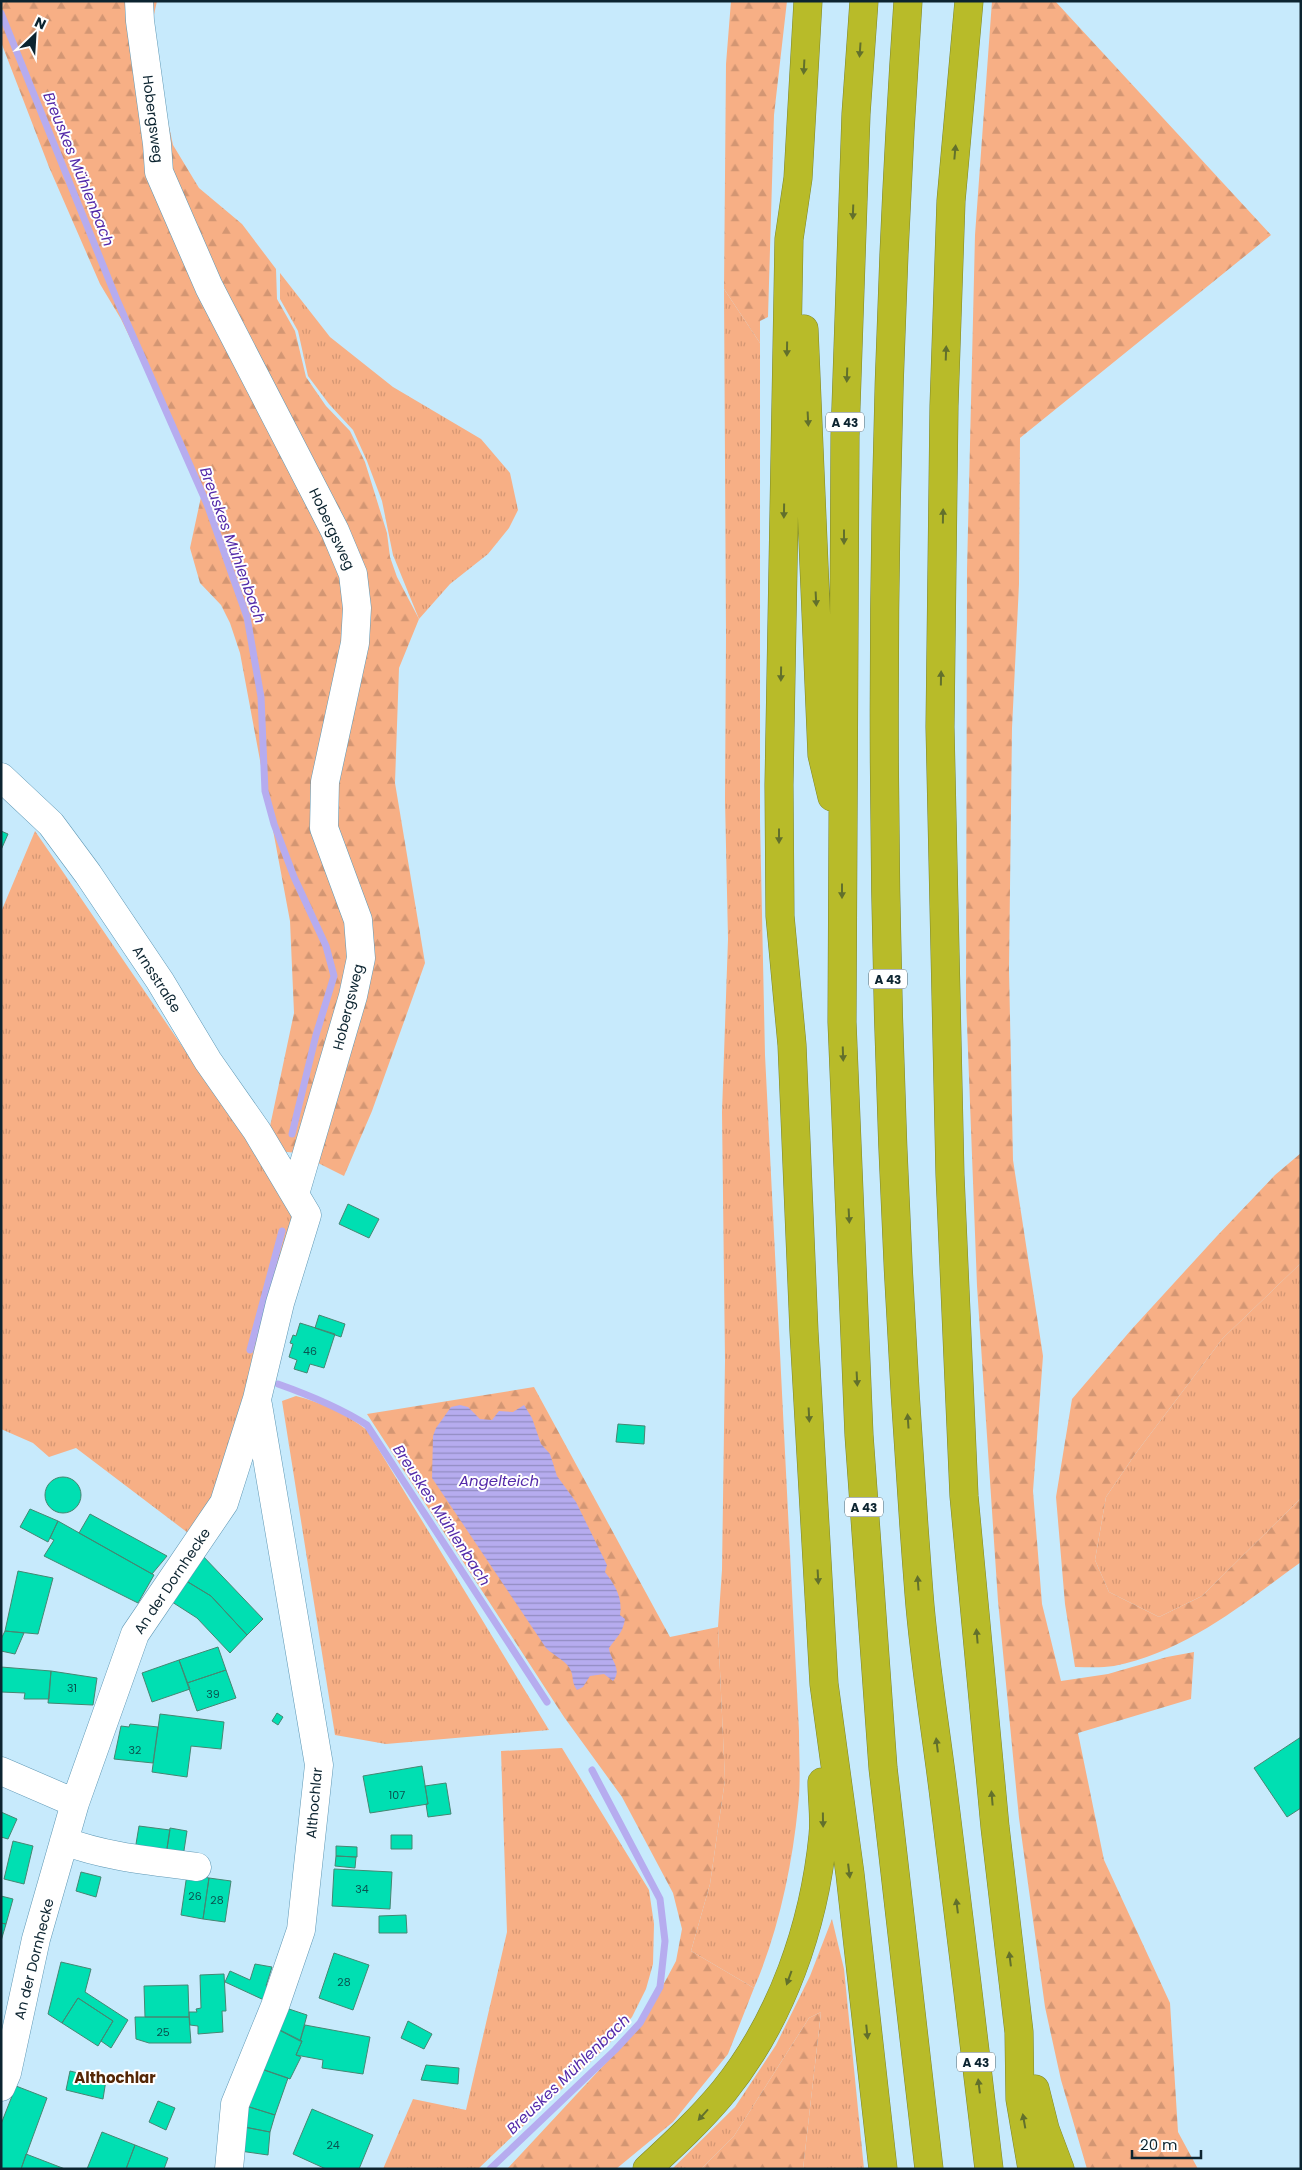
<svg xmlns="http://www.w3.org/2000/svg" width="1302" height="2170" font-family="Poppins,sans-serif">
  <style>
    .grass { fill: url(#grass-tufts) }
    .forest { fill: url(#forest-firs) }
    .water { fill: url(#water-rules) }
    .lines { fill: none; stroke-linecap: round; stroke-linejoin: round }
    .stream { stroke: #b6acef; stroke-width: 7 }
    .building { fill: #00dfb2; stroke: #468672 }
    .minor-casing { stroke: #5f98b5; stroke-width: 29 }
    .highway-casing { stroke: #7c862b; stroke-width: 29 }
    .minor { stroke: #fff; stroke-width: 28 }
    .highway { stroke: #b8bb29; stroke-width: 28 }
    .oneway { fill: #62702c }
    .labels { text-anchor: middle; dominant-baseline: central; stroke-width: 4; stroke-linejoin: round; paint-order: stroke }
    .number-label { font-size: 11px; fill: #095350 }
    .shield { fill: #fff; stroke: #55666e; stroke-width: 1 }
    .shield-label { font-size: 12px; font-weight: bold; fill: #0c2430 }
    .street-label { font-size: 14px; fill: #0c2430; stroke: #fff }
    .water-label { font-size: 15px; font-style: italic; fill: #542aa9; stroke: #fff }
    .neighbourhood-label { font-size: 15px; font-weight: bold; fill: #552706; stroke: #fff }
  </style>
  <defs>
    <pattern id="grass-tufts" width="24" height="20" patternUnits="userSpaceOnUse" patternTransform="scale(1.25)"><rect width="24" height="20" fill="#f7af85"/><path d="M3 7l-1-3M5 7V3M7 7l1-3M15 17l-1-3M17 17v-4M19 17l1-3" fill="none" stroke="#d39673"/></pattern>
    <pattern id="forest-firs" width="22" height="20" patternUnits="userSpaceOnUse" patternTransform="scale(1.25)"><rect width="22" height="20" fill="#f7af85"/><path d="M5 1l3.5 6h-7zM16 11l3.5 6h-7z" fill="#d39673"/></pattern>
    <pattern id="water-rules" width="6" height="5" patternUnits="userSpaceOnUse" patternTransform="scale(1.25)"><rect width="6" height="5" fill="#b6acef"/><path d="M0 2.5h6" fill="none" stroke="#928cc2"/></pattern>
  </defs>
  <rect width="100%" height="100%" fill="#c7eafc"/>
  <path class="grass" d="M 280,273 L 330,337 L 393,387 L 481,439 L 510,473 L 518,510 L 509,528 L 488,554 L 450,584 L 419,619 L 393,555 L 382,501 L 367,461 L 353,430 L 329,404 L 308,376 L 298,331 L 280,299 Z
    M 724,289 L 760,343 L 760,821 L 765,1055 L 799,1731 C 799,1756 801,1782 798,1807 C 792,1867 778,1933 754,1988 L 691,1951 L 710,1884 L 725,1780 L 718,1627 L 722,1570 L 725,1360 L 722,1112 L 728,939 L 725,800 L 726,636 Z
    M 35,831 L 290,1204 L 294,1226 L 212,1509 L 192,1536 L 76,1448 L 49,1457 L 33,1443 L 1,1429 L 1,912 Z
    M 1301,1263 L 1301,1498 L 1202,1596 L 1159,1617 L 1109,1592 L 1095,1560 L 1106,1497 L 1136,1453 L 1223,1338 Z
    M 296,1396 C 323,1403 345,1413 367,1430 L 549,1730 L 386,1744 L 335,1735 L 282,1401 Z
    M 562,1748 L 649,1890 L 654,1924 L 653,1964 L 646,1989 L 632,2017 L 607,2046 L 478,2169 L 383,2169 L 413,2099 L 466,2110 L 507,1932 L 501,1751 Z
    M 832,1919 L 844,1969 L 864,2169 L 803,2169 L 821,2012 L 809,2018 L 734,2136 L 701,2169 L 672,2169 L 735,2107 L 776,2045 L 810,1976 Z"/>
  <path class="forest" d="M 1,1 L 157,1 L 152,24 L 161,89 L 173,145 L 199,188 L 242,224 L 276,269 L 277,299 L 295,331 L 306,377 L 326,406 L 350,431 L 365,462 L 387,533 L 390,557 L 397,577 L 419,619 L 399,668 L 395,783 L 425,963 L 372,1111 L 344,1176 L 298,1153 L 276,1151 L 269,1131 L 294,1013 L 290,921 L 240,653 L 230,623 L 221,605 L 200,583 L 190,548 L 201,497 L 164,409 L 121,319 L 100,284 L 49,167 L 1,42 Z
    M 731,1 L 787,1 L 774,115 L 768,317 L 760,321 L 760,343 L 724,289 L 726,64 Z
    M 992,1 L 1055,1 L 1271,235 L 1020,438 L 1019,584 L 1012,728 L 1009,969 L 1013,1160 L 1043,1356 L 1033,1491 L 1042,1604 L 1061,1681 L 1108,1674 L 1167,1657 L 1194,1652 L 1191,1699 L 1078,1733 L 1104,1860 L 1170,2003 L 1178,2132 L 1198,2169 L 1087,2169 L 1061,2080 L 1045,2007 L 1019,1818 L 998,1601 L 977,1286 L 966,999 L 967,570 L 975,235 Z
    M 1301,1153 L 1301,1263 L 1223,1338 L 1136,1453 L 1106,1497 L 1095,1560 L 1109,1592 L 1159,1617 L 1202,1596 L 1301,1498 L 1301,1562 C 1243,1604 1186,1652 1114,1666 C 1101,1668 1087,1667 1075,1667 L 1065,1604 L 1056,1497 L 1072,1399 L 1131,1330 L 1217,1236 L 1275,1175 Z
    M 534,1387 L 670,1637 L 718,1627 L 725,1780 L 710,1884 L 691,1951 L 754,1988 L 728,2054 L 673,2122 L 616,2169 L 507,2169 L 643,2023 L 676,1961 L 682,1929 L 673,1893 L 622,1797 L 564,1717 L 367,1414 Z
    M 821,2012 L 803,2169 L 701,2169 L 734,2136 L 809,2018 Z"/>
  <path class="water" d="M 460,1405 L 468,1407 L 480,1419 L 492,1420 L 499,1411 L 513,1412 L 524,1405 L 532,1418 L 541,1444 L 550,1454 L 557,1476 L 576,1502 L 607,1565 L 605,1572 C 615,1585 623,1598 620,1615 L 625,1619 C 623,1633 616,1638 609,1648 C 610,1660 623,1669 613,1681 L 604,1674 L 590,1676 L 583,1687 L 577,1690 C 571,1681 574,1679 571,1671 C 568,1662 553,1655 546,1648 L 432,1478 L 433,1436 L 436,1428 L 451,1407 Z"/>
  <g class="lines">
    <path class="stream" d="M 1,13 L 117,300 L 207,504 L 247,617 L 261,697 L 265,791 L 274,824 L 294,877 L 326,946 L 334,976 L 316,1035 L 292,1134
      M 250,1350 L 282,1231
      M 278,1384 C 309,1395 339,1407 367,1425 L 547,1702
      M 490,2169 L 615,2050 L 640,2023 L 660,1987 L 665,1941 L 660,1899 L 592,1770"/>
  </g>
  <path class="building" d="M 1,831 L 8,834 L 1,850 Z
    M 348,1204 L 379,1219 L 369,1238 L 339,1224 Z
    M 319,1315 L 345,1324 L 341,1337 L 315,1328 Z
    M 300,1323 L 335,1334 L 324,1368 L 310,1364 L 307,1373 L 294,1369 L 297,1360 L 289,1357 L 293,1344 L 290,1343 L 293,1335 L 296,1336 Z
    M 618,1424 L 645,1426 L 644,1444 L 616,1442 Z
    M45 1495a18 18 0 1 1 36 0a18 18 0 1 1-36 0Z
    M 30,1509 L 58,1521 L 48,1542 L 20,1527 Z
    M 90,1514 L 167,1556 L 152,1574 L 79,1533 Z
    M 58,1521 L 154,1575 L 138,1603 L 44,1556 L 54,1540 L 50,1538 Z
    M 201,1554 L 263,1619 L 247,1635 L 211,1596 L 183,1579 Z
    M 18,1571 L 53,1578 L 38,1634 L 5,1631 Z
    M 183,1579 L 211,1596 L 247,1635 L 230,1653 L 197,1618 L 169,1600 Z
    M 5,1631 L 24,1633 L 15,1654 L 1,1651 L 1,1639 Z
    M 218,1647 L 226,1670 L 187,1683 L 179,1660 Z
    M 179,1660 L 190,1689 L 152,1702 L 142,1673 Z
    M 1,1667 L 51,1671 L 49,1699 L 24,1699 L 25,1693 L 1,1692 Z
    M 226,1670 L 236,1698 L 197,1711 L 187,1683 Z
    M 51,1671 L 97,1678 L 93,1705 L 48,1703 Z
    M 277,1713 L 283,1717 L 278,1725 L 272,1721 Z
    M 160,1714 L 224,1722 L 221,1749 L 191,1746 L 187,1777 L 152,1772 Z
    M 130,1724 L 158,1727 L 153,1763 L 114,1759 L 121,1726 L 129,1727 Z
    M 1301,1737 L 1301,1808 L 1287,1817 L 1254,1768 Z
    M 422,1766 L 428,1804 L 370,1813 L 363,1776 Z
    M 446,1783 L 451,1814 L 428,1817 L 426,1804 L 428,1804 L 425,1786 Z
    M 1,1812 L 17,1819 L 8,1839 L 1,1837 Z
    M 139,1826 L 170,1830 L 166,1855 L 135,1850 Z
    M 170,1828 L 187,1831 L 183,1857 L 166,1855 Z
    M 391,1835 L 412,1835 L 412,1849 L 391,1849 Z
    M 13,1841 L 33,1846 L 24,1884 L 4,1879 Z
    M 336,1846 L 357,1847 L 357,1857 L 336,1856 Z
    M 336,1856 L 356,1857 L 355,1868 L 335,1866 Z
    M 334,1869 L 392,1872 L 390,1909 L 332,1906 Z
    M 81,1872 L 101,1877 L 96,1897 L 76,1891 Z
    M 187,1874 L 209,1878 L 203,1919 L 181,1915 Z
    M 209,1878 L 231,1881 L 225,1922 L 203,1919 Z
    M 1,1896 L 13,1899 L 6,1924 L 1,1923 Z
    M 406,1915 L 407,1933 L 379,1933 L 379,1916 Z
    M 1,1923 L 6,1924 L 1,1941 Z
    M 334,1953 L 369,1965 L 353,2010 L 319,1998 Z
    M 61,1962 L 91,1969 L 85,1992 L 128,2020 L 111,2048 L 101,2041 L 113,2021 L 78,1998 L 62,2023 L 48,2014 Z
    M 255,1964 L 272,1967 L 266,1986 L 269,1987 L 264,2000 L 225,1982 L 230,1971 L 250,1980 Z
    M 224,1974 L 226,2011 L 222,2011 L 223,2032 L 198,2034 L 198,2026 L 190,2025 L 189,2012 L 197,2012 L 196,2009 L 201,2008 L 200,1975 Z
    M 188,1985 L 189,2017 L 145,2017 L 144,1986 Z
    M 78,1998 L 113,2021 L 98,2046 L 62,2023 Z
    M 286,2008 L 307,2015 L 300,2041 L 279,2030 Z
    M 135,2017 L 189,2017 L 191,2043 L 149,2043 L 136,2039 Z
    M 408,2021 L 432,2034 L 424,2049 L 401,2038 Z
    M 305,2025 L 370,2037 L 363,2074 L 322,2068 L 323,2060 L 296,2055 L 302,2041 L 300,2041 Z
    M 278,2029 L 302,2041 L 296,2055 L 301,2057 L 290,2079 L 258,2068 Z
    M 426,2065 L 459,2068 L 458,2084 L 421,2080 Z
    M 256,2067 L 288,2078 L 275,2115 L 243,2105 Z
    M 70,2071 L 106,2080 L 103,2099 L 66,2090 Z
    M 16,2086 L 47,2098 L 21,2169 L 1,2169 L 1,2124 Z
    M 158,2101 L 175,2108 L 166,2130 L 149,2122 Z
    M 243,2105 L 275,2115 L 270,2132 L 239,2126 Z
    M 312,2109 L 373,2135 L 359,2169 L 326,2169 L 293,2154 Z
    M 239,2126 L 270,2132 L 268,2155 L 240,2151 Z
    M 102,2132 L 135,2145 L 126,2169 L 87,2169 Z
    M 135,2145 L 168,2158 L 164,2169 L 126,2169 Z
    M 26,2154 L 65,2169 L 21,2169 Z"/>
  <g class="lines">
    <defs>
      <path id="minor" d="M 139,1 L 140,21 L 157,144 L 159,172 L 209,287 L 335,531 L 353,574 L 357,608 L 355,643 L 325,782 L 324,828 L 358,920 L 361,958 L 353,996 L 295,1194
        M 1,777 L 51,824 L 88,874 L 160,981 L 208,1061 L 257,1131 L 307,1215 L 280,1303 L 257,1399 L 224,1503 L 135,1634 L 75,1803 L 36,1939 L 7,2073 L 1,2087
        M 1,1771 L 75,1803
        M 64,1841 C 106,1857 152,1861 197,1867
        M 229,2169 L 235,2104 L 275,2006 L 301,1930 L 319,1765 L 258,1405"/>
      <path id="highway" d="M 808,1 L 798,178 L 789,239 L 779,785 L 780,916 L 792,1045 L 804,1332 L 824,1684 L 850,1874 L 883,2169
        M 864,1 L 856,114 L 845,436 L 842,1022 L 859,1435 L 883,1768 L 929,2169
        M 908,1 C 872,531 878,1065 919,1594 C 924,1659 935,1725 943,1789 C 959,1916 974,2042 989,2169
        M 969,1 L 951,201 L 944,406 L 940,727 L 950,1175 L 964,1496 L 995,1827 L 1019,2032 L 1020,2099 L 1032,2169
        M 804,329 L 822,755 L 832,797
        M 1035,2089 L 1045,2129 L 1060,2169
        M 647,2169 C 674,2144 701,2119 724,2091 C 782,2019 814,1926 823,1836 C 825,1818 822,1800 822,1782"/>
    </defs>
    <use href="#minor" class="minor-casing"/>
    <use href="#highway" class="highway-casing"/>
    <use href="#minor" class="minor"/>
    <use href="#highway" class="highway"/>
  </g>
  <defs><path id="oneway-solid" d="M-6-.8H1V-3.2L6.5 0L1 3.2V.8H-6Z" transform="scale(1.25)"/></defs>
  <g class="oneway">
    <use href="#oneway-solid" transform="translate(860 50) rotate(94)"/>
    <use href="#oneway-solid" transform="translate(804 67) rotate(93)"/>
    <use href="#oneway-solid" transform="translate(955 152) rotate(-85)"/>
    <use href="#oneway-solid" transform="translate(853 212) rotate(92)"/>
    <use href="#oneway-solid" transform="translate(787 349) rotate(91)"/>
    <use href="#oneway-solid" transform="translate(946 353) rotate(-88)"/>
    <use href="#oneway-solid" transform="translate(847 375) rotate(92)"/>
    <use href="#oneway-solid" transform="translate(808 419) rotate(87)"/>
    <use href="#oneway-solid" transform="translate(784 511) rotate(91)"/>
    <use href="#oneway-solid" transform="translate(943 516) rotate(-89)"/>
    <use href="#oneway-solid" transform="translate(844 537) rotate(90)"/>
    <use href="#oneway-solid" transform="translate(816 599) rotate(87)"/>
    <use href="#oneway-solid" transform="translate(781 674) rotate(91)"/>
    <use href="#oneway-solid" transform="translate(941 678) rotate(-89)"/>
    <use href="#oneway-solid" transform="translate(779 836) rotate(90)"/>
    <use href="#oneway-solid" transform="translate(842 891) rotate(90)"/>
    <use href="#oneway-solid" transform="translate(843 1054) rotate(88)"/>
    <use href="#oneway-solid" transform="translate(849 1216) rotate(87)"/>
    <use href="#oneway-solid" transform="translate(857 1379) rotate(87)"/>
    <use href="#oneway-solid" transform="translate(809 1415) rotate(87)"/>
    <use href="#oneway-solid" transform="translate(908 1421) rotate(-94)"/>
    <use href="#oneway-solid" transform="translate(818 1577) rotate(87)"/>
    <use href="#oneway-solid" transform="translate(918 1583) rotate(-94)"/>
    <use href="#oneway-solid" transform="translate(977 1636) rotate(-95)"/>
    <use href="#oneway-solid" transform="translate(937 1745) rotate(-97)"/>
    <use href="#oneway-solid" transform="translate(992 1798) rotate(-95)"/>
    <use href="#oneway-solid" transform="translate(823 1820) rotate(89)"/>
    <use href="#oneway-solid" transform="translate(849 1871) rotate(83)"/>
    <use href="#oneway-solid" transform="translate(957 1906) rotate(-97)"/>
    <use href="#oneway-solid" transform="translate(1010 1959) rotate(-97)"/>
    <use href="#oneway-solid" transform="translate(789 1978) rotate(110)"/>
    <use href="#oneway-solid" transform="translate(867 2032) rotate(84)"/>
    <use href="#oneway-solid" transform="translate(979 2086) rotate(-97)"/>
    <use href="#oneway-solid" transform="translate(703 2115) rotate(132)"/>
    <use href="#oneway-solid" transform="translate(1024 2121) rotate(-100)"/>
  </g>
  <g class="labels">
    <g class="number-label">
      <text x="310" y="1351">46</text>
      <text x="72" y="1688">31</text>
      <text x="213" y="1694">39</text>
      <text x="135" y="1750">32</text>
      <text x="397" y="1795">107</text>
      <text x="362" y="1889">34</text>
      <text x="195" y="1896">26</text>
      <text x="217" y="1900">28</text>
      <text x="344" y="1982">28</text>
      <text x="163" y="2032">25</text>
      <text x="333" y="2145">24</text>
    </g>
    <g class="shield">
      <rect x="826" y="412.5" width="38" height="19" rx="4"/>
      <rect x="869" y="969.5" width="38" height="19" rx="4"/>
      <rect x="845" y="1497.5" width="38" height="19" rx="4"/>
      <rect x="957" y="2052.5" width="38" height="19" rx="4"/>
    </g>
    <g class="shield-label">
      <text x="845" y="422">A 43</text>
      <text x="888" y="979">A 43</text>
      <text x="864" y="1507">A 43</text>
      <text x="976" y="2062">A 43</text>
    </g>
    <g class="street-label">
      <text transform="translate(153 119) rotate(83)">Hobergsweg</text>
      <text transform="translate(332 529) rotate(65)">Hobergsweg</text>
      <text transform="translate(157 979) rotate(57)">Arnsstraße</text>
      <text transform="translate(348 1007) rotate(-76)">Hobergsweg</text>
      <text transform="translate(172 1581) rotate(-56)">An der Dornhecke</text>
      <text transform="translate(314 1803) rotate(-85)">Althochlar</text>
      <text transform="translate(34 1959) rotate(-76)">An der Dornhecke</text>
    </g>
    <g class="water-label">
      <text transform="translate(79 169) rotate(68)">Breuskes Mühlenbach</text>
      <text transform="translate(233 545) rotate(70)">Breuskes Mühlenbach</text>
      <text x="499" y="1480">Angelteich</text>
      <text transform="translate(442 1515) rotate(57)">Breuskes Mühlenbach</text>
      <text transform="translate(568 2074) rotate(-44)">Breuskes Mühlenbach</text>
    </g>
    <g class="neighbourhood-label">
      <text x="115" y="2077">Althochlar</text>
    </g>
  </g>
  <rect width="1302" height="2170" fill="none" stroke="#0c2430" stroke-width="5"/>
  <g transform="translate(35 35) rotate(25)" stroke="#ffffff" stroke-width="4" paint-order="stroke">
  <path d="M0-4L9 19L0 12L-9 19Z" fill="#0c2430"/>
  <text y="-8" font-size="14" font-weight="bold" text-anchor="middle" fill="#0c2430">N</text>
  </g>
  <path d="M1132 2150v8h69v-8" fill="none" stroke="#0c2430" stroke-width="2.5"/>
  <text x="1140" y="2150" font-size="15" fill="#0c2430" stroke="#ffffff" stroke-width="4" paint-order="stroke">20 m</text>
</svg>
